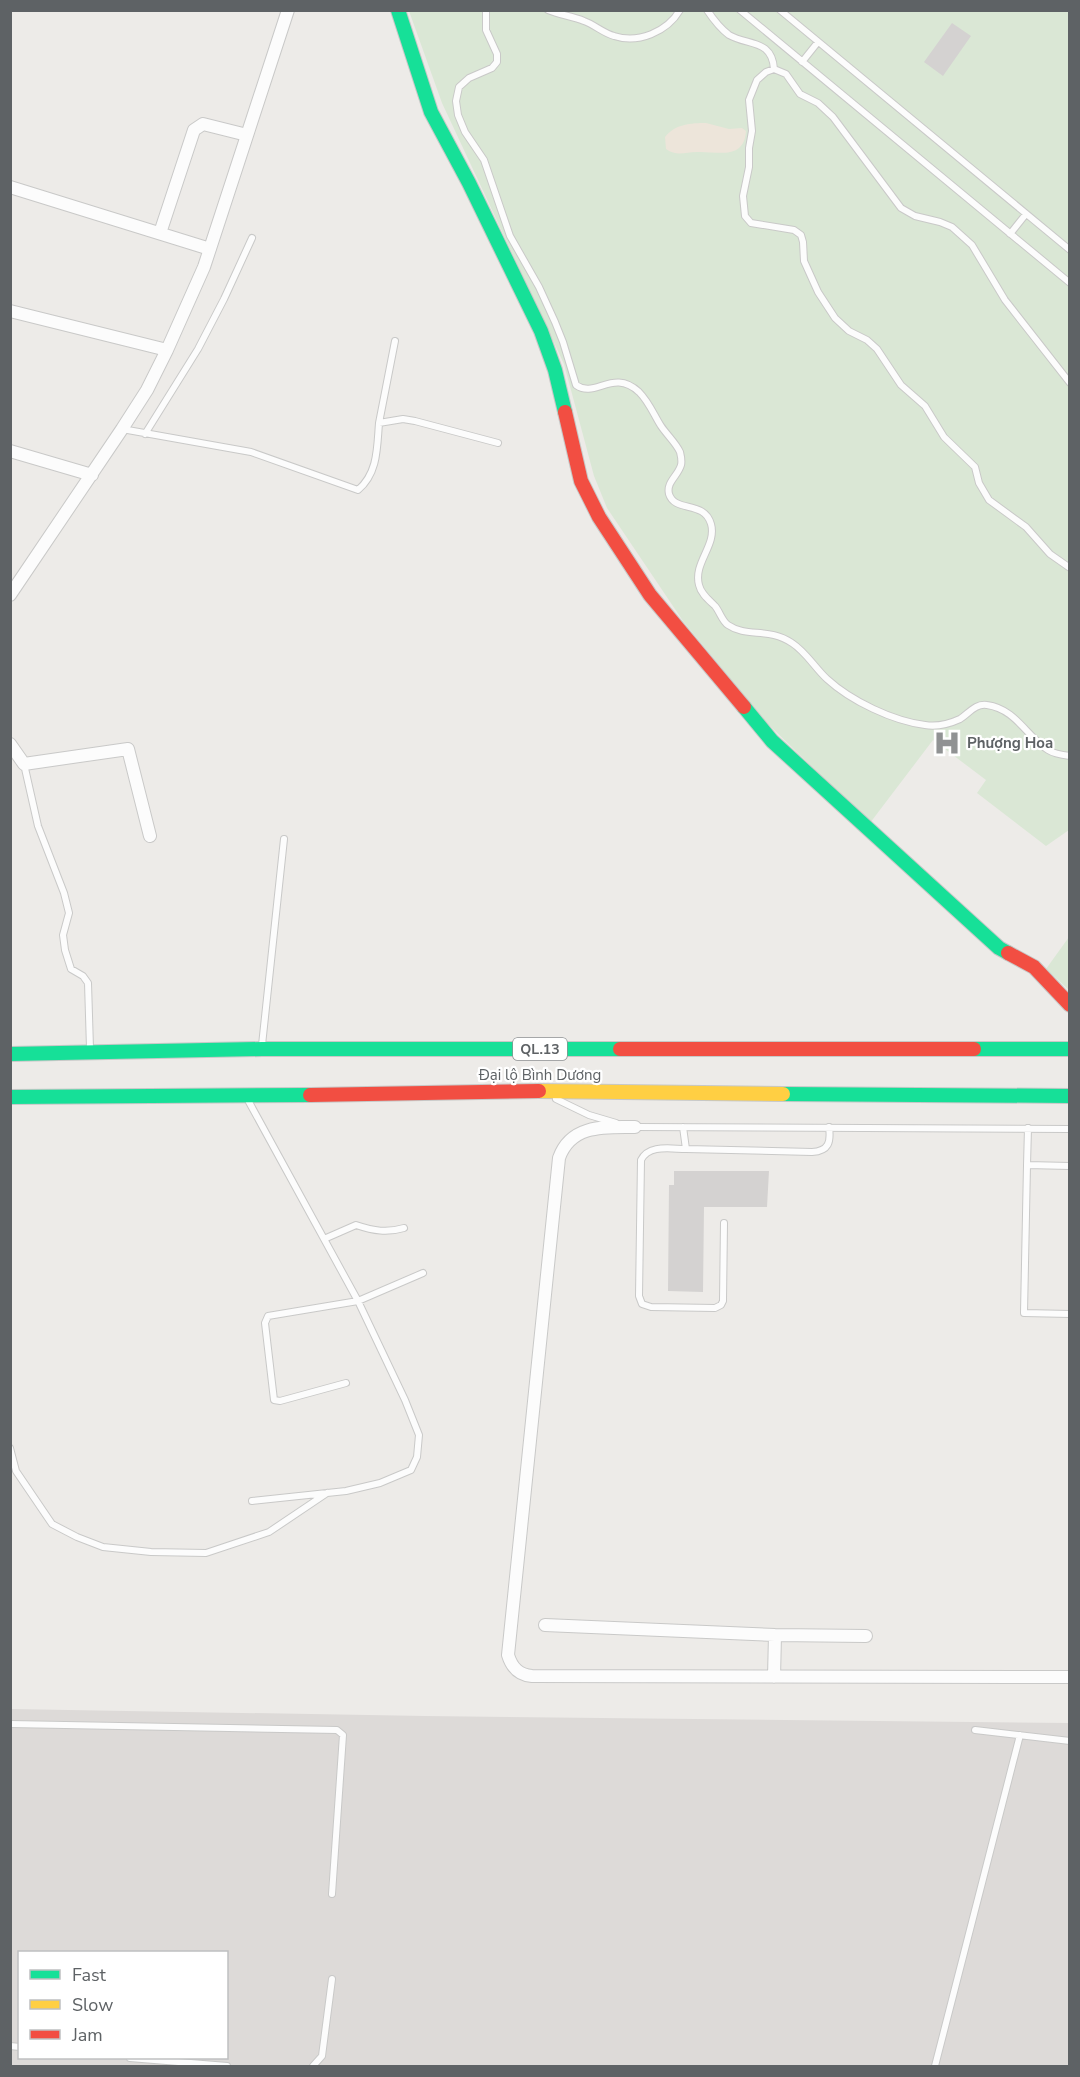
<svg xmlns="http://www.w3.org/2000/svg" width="1080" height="2077" font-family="'Nunito Sans',sans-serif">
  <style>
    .industrial { fill: #dddad8; fill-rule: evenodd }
    .green { fill: #dae7d5 }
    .sand { fill: #ede5da }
    .building { fill: #d4d2d1 }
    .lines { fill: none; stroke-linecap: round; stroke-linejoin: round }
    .lane-casing { stroke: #c9c9c8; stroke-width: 8 }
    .street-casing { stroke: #c9c9c8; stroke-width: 14 }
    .fast-casing { stroke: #c7c8c7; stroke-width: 16 }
    .slow-casing { stroke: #c7c8c7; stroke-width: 16 }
    .jam-casing { stroke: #c7c8c7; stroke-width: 16 }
    .lane { stroke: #fcfcfc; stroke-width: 6 }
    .street { stroke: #fcfcfc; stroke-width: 12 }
    .fast { stroke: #16e098; stroke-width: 14 }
    .slow { stroke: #ffcf43; stroke-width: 14 }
    .jam { stroke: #f24e42; stroke-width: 14 }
    .labels { text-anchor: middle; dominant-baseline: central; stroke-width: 4.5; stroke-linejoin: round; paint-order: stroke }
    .shield { fill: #fff; stroke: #8e9193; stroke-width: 1.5 }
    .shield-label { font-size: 14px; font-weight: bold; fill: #5e6265 }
    .poi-label { font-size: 15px; font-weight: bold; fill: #5e6265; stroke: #fff; text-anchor: start }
    .street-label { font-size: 15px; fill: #5e6265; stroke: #fff }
  </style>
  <rect width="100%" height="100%" fill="#edebe8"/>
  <path class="industrial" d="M 11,1709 L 425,1716 L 1069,1723 L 1069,2066 L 11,2066 ZM 20,1952 L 226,1952 L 226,2058 L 20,2058 Z"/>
  <path class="green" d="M 409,11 L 1069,11 L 1069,830 L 1046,846 L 977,793 L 986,780 L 933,740 L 870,823 L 768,724 L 683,621 L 607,508 L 594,476 L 564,364 L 442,103 Z
    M 1069,937 L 1069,990 L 1046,969 Z"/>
  <path class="sand" d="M 706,123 L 729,129 L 742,128 L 746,131 C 744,161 717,151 697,152 C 685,152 677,157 666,149 L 665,137 C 675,124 691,123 706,123 Z"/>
  <path class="building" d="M 952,23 L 971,36 L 943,76 L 924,62 Z
    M 674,1171 L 769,1171 L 767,1207 L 704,1207 L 703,1292 L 668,1291 L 669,1185 L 674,1185 Z"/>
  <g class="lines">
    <defs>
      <path id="lane" d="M 486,10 L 486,30 L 497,54 L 497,62 L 492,68 L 469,78 L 459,87 L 456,101 L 458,115 L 465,132 L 484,160 L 510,236 L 539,287 L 555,322 L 563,342 L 576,385 C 595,399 613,368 639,392 C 649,402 654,415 661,426 C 667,435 676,443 680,452 C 681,456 682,461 681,465 C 678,476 666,482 669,494 C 675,513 704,500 711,524 C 717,545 693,563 699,585 C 701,594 709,600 715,606 C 720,612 722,621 728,625 C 747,638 769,627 792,643 C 806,652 815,668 827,679 C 851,701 893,721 925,725 C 937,727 949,724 960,719 C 969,713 976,703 987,705 C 1016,709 1026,736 1048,750 C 1054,754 1062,755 1070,756
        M 548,10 C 560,15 572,16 584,21 C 595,25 603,33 614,36 C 638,44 667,32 680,10
        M 707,10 C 713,19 721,29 729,35 C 748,46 772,39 774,69
        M 740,10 L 1070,283
        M 780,10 L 1070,250
        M 802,62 L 818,42
        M 1010,234 L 1026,214
        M 1070,383 L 1005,300 L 972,245 L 952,227 L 940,222 L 915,216 L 901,208 L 833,117 L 818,103 L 800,94 L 786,74 L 774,69 L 766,72 L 757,80 L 749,100 L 752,131 L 749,148 L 749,167 L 743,196 L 745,216 L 751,223 L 794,230 L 801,235 L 803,242 L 804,261 L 818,292 L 835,318 L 849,331 L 867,340 L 877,349 L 901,385 L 925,406 L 944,437 L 975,467 L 979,483 L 989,500 L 1026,527 L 1050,554 L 1070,568
        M 379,423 L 395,341
        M 122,429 L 251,452 L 358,490 C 378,473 377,448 379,423 L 403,419 L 415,421 L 498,443
        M 145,434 L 198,349 L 224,299 L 252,238
        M 24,764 L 38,826 L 64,893 L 69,913 L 63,935 L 65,950 L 71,969 L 83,976 L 88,983 L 90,1048
        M 262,1045 L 284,839
        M 556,1099 L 589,1115 L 616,1123
        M 249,1102 L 358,1301 L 405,1400 L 419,1435 L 417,1457 L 411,1470 L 380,1483 L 346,1491 L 252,1501
        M 635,1127 L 1070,1129
        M 683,1127 L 686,1149 L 812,1152 C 829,1151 831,1142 829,1127
        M 686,1149 C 671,1149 649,1144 641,1160 L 639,1296 L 642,1304 L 651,1307 L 715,1308 L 721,1305 L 723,1301 L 724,1223
        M 1027,1165 L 1028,1128
        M 1070,1166 L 1027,1165 L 1024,1313 L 1070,1314
        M 324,1239 L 356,1225 C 374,1231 387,1233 404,1228
        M 346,1383 L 280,1401 L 274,1400 L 265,1323 L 268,1316 L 358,1301 L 423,1273
        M 10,1448 L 16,1471 L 52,1524 L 77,1537 L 103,1547 L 151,1552 L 206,1553 L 269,1532 L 327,1493
        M 10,1724 L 337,1730 L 343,1735 L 332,1894
        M 975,1730 L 1070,1741
        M 10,2046 L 20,2047
        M 130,2058 L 227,2066
        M 313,2066 L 322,2056 L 332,1979
        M 935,2066 L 1020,1735"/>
      <path id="street" d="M 10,187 L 210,249
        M 160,233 L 194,130 L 203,124 L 247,135
        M 10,311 L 167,350
        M 10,451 L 92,475
        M 10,595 L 122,429 L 147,390 L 167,350 L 204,267 L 288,10
        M 10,744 L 24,764 L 128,749 L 150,836
        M 635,1127 C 605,1127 571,1124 559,1158 L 508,1655 C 512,1668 519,1675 532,1676 L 1070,1677
        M 545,1625 L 775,1635 L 866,1636
        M 774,1677 L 775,1635"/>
      <path id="fast" d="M 398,10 L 431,112 L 469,183 L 541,331 L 555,370 L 565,412
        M 744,707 L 772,741 L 999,948 L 1008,953
        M 974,1049 L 1070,1049
        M 10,1054 L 262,1049 L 620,1049
        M 783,1094 L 1070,1096
        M 10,1097 L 310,1095"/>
      <path id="slow" d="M 539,1091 L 783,1094"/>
      <path id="jam" d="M 565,412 L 581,481 L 599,517 L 650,595 L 744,707
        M 1008,953 L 1034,967 L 1070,1005
        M 620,1049 L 974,1049
        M 310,1095 L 539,1091"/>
    </defs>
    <use href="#lane" class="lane-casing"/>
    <use href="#street" class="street-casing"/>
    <use href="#fast" class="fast-casing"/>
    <use href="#slow" class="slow-casing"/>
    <use href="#jam" class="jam-casing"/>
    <use href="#lane" class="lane"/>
    <use href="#street" class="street"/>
    <use href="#fast" class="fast"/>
    <use href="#slow" class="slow"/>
    <use href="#jam" class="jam"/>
  </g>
  <defs>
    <symbol id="hospital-bare" viewBox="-9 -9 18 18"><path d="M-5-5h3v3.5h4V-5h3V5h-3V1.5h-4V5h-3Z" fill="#909293" stroke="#fff" stroke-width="2.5" paint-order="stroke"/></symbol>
  </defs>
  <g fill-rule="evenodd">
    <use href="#hospital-bare" x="928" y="724" width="38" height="38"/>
  </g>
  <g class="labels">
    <rect class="shield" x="513" y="1038" width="54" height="22" rx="4.5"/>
    <g class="shield-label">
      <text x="540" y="1049">QL.13</text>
    </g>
    <g class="poi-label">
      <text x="967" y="743">Phượng Hoa</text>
    </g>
    <g class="street-label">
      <text x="540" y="1075">Đại lộ Bình Dương</text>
    </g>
  </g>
  <rect width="1080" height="2077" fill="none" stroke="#5e6265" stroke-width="24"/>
  <rect x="18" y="1951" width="210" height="108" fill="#ffffff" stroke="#bfc0c1" stroke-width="1.5"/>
  <rect x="30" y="1970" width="30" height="9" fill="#16e098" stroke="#bfc0c1" stroke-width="1.5"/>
  <text x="72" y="1981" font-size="18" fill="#5e6265">Fast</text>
  <rect x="30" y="2000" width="30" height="9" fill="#ffcf43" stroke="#bfc0c1" stroke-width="1.5"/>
  <text x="72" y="2011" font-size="18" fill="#5e6265">Slow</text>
  <rect x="30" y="2030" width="30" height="9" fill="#f24e42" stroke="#bfc0c1" stroke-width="1.5"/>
  <text x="72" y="2041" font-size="18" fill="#5e6265">Jam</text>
</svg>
